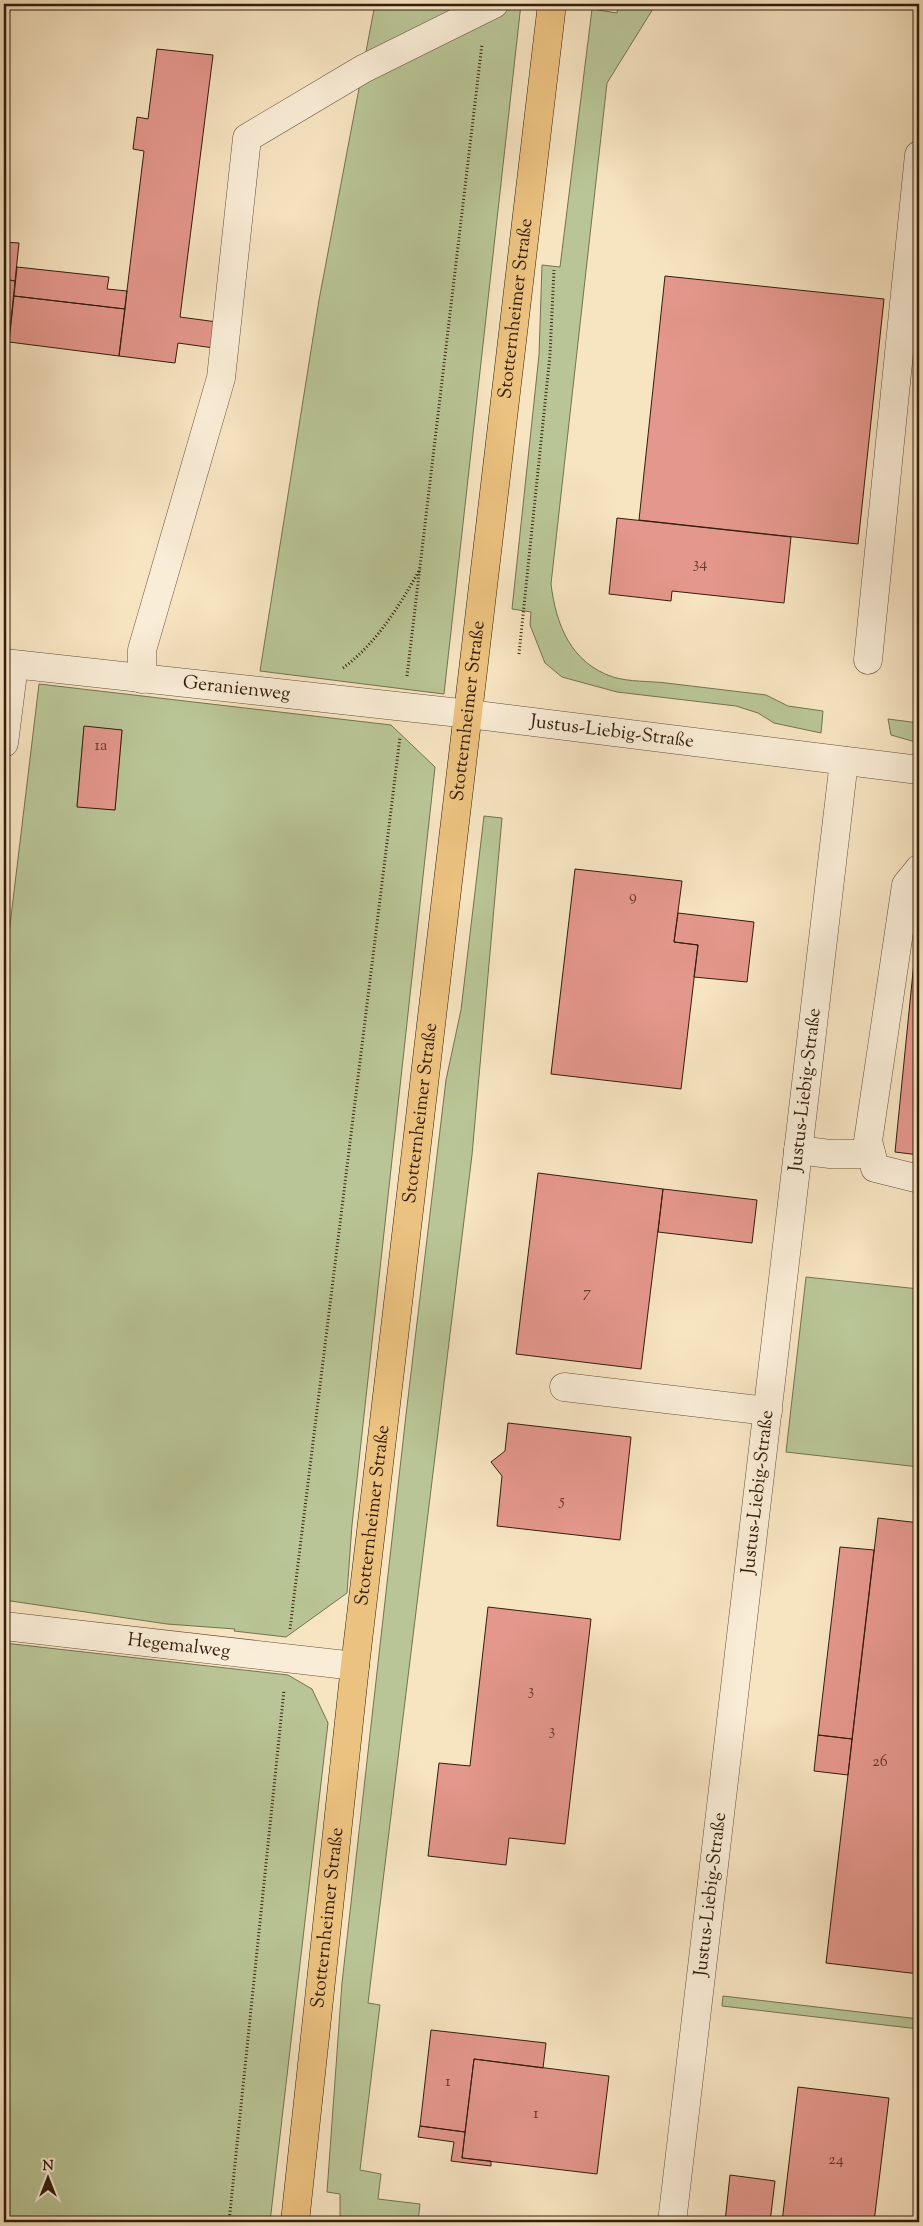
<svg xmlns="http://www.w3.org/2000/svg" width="923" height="2226" font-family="'Sorts Mill Goudy',serif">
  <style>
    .green { fill: #b9c596; stroke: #767151; fill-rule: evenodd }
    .building { fill: #e4978c; stroke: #331d0c }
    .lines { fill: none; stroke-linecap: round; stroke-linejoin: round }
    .minor-casing { stroke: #644f39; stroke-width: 29 }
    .major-casing { stroke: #331d0c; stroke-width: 29 }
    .path { stroke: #331d0c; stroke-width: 3; stroke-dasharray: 1 2.5; stroke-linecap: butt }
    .minor { stroke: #faedd7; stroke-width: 28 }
    .major { stroke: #ecc280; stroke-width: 28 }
    .labels { text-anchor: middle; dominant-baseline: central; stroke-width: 4.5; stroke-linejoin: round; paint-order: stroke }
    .number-label { font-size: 16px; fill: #5f3c2c }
    .street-label { font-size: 19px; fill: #331d0c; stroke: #faedd7 }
  </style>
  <rect width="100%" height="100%" fill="#f7e4c1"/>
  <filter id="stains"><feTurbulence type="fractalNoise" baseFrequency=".004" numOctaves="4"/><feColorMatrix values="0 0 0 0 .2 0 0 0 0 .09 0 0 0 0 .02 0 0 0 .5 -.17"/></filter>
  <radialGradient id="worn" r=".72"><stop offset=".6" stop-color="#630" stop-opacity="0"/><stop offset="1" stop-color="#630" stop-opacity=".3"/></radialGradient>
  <path class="green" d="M 375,4 L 521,4 L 444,694 L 260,671 L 319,300 Z
    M 618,4 L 656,4 L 607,83 L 551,584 C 556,625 571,663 613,677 C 629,682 650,681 666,683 C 700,687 733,691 766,695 L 788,706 L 823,711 L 821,733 L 774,723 L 758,713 L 736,706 L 617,692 L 562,677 L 545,663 L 530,625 L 531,612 L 512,609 L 539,355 L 542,265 L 560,267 L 592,9 L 617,13 Z
    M 39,684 L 391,725 L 435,767 L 352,1525 L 347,1593 L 286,1637 L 234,1631 L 235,1629 L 167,1624 L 4,1600 L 4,975 ZM 84,727 L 122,730 L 115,810 L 77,806 Z
    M 888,719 L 919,723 L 919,743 L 891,735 Z
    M 484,816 L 502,818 L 472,1155 L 368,2003 L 380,2005 L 360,2170 L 381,2174 L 378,2199 L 420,2204 L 418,2222 L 343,2222 L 340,2216 L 340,2194 L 327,2192 L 342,1983 L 406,1415 L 446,1080 L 461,1010 Z
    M 806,1277 L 919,1289 L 919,1467 L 786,1452 Z
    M 4,1643 L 288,1675 L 312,1689 L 328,1723 L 270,2222 L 4,2222 Z
    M 723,1996 L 919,2019 L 919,2029 L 722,2006 Z"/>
  <path class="building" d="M 157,49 L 213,55 L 180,317 L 217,322 L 214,348 L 178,343 L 175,363 L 119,356 L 144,151 L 133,149 L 137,117 L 148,119 Z
    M 4,242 L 19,243 L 15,281 L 4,279 Z
    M 17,267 L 109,277 L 107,289 L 127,291 L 125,309 L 14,296 Z
    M 665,276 L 884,299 L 858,544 L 639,520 Z
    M 4,279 L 15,281 L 7,359 L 4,358 Z
    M 14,296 L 125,309 L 119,356 L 9,342 Z
    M 617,518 L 791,537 L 784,603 L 672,591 L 671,601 L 609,594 Z
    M 84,726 L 122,730 L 115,810 L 77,807 Z
    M 575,869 L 682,881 L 674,942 L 698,945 L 681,1089 L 551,1074 Z
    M 919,912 L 919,1155 L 895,1152 Z
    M 678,913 L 754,922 L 747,982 L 694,977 L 698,945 L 674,942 Z
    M 538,1173 L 663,1189 L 641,1369 L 516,1354 Z
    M 663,1189 L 757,1200 L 752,1243 L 658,1232 Z
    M 508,1423 L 631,1437 L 620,1540 L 497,1526 L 502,1476 L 491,1462 L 505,1451 Z
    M 878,1518 L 919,1523 L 919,1974 L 826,1963 Z
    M 840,1547 L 874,1550 L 852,1739 L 818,1735 Z
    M 488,1607 L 591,1619 L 565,1844 L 509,1838 L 506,1865 L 428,1856 L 439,1763 L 470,1766 Z
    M 818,1735 L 852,1739 L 848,1775 L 814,1771 Z
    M 431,2030 L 546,2043 L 543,2068 L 474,2059 L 465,2132 L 420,2126 Z
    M 474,2059 L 609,2076 L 597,2174 L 462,2158 Z
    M 798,2087 L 889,2098 L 874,2222 L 782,2222 Z
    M 420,2126 L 465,2132 L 462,2158 L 491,2161 L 491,2166 L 451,2161 L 454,2142 L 418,2137 Z
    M 730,2175 L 775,2181 L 770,2222 L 725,2222 Z"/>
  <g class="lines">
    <defs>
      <g id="minor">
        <path d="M 868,660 L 919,155"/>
        <path id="s1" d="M 4,663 L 469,714 L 919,770"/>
        <path d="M 142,679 L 142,650 L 221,378 L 247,138 L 363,69 L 494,4"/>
        <path d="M 4,743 L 14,665"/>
        <path d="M 919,869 L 906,885 L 868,1141 L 875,1168 L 919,1179"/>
        <path d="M 798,1150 L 830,1154 L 871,1154"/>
        <path d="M 564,1387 L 768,1411"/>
        <path id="s2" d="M 4,1626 L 355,1666"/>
        <path id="s3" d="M 672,2222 L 844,761"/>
      </g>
      <g id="major">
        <path id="s4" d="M 295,2222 L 355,1666 L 552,4"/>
      </g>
    </defs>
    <use href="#minor" class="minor-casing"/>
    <use href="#major" class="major-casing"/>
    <path class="path" d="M 519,654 L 550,355 L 554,270
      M 343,668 C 377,643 400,605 420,569
      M 407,676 L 482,44
      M 290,1629 L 400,737
      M 229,2222 L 284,1690"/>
    <use href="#minor" class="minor"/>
    <use href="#major" class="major"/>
  </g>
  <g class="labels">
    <g class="number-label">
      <text x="700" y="564">34</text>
      <text x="101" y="746">1a</text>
      <text x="633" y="897">9</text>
      <text x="587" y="1293">7</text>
      <text x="562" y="1501">5</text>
      <text x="531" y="1691">3</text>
      <text x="552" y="1731">3</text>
      <text x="880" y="1762">26</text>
      <text x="448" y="2082">1</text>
      <text x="536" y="2114">1</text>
      <text x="836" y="2160">24</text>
    </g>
    <g class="street-label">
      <text stroke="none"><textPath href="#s4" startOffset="1926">Stotternheimer Straße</textPath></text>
      <text stroke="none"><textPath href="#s1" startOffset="234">Geranienweg</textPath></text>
      <text stroke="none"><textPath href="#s4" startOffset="1521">Stotternheimer Straße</textPath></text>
      <text stroke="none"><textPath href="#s1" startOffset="612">Justus-Liebig-Straße</textPath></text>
      <text stroke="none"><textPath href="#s3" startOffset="1140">Justus-Liebig-Straße</textPath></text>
      <text stroke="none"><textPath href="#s4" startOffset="1116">Stotternheimer Straße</textPath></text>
      <text stroke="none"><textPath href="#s3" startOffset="735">Justus-Liebig-Straße</textPath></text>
      <text stroke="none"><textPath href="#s4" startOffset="711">Stotternheimer Straße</textPath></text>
      <text stroke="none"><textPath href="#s2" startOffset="176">Hegemalweg</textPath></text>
      <text stroke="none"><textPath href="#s3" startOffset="330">Justus-Liebig-Straße</textPath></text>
      <text stroke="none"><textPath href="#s4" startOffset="306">Stotternheimer Straße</textPath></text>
    </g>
  </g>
  <rect width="923" height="2226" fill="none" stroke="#f7e4c1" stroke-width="20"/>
  <rect x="5" y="5" width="913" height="2216" fill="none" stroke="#331d0c" stroke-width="2.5"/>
  <rect x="10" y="10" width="903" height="2206" fill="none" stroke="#331d0c"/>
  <g transform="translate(48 2178)" stroke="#faedd7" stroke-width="4" paint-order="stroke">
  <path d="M0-4L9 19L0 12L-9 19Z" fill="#331d0c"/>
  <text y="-8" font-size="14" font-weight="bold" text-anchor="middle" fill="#331d0c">N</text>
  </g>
  <rect width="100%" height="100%" filter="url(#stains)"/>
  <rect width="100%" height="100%" fill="url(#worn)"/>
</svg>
